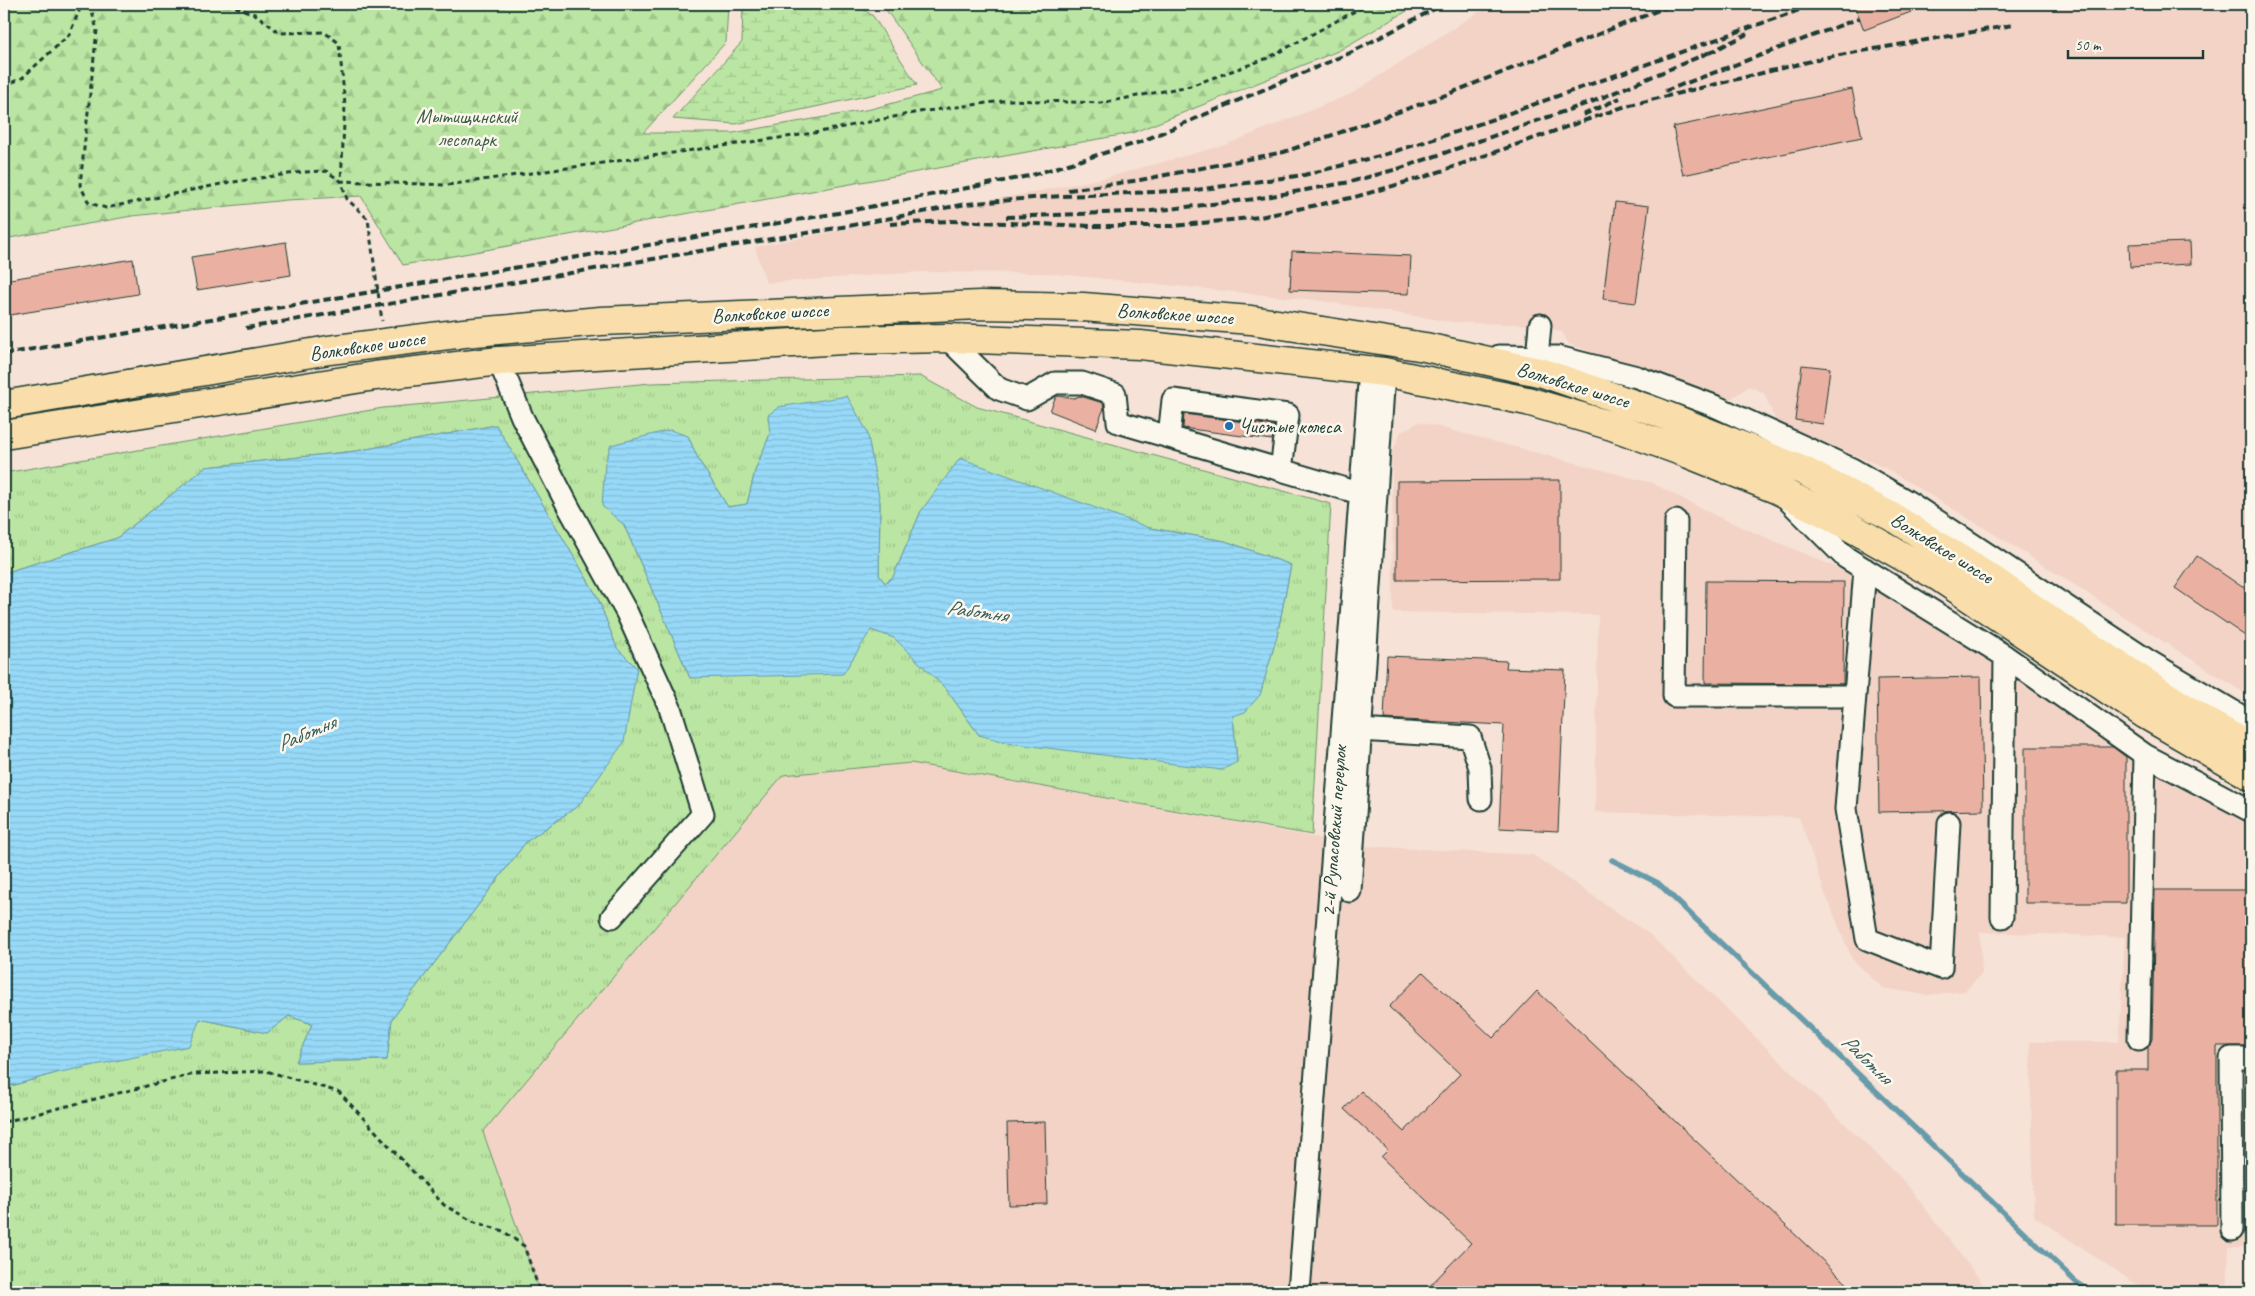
<svg xmlns="http://www.w3.org/2000/svg" width="2255" height="1296" font-family="Caveat,sans-serif">
  <style>
    .built { fill: #f2d3c6 }
    .grass { fill: url(#grass-tufts); stroke: #6d916b; fill-rule: evenodd }
    .forest { fill: url(#forest-firs); stroke: #6d916b }
    .wetland { fill: url(#wetland-marsh); stroke: #6d916b }
    .water { fill: url(#water-rules); stroke: #679baa }
    .lines { fill: none; stroke-linecap: round; stroke-linejoin: round }
    .stream { stroke: #679baa; stroke-width: 5.5 }
    .building { fill: #eab1a2; stroke: #1f3d34 }
    .minor-casing { stroke: #1f3d34; stroke-width: 25 }
    .major-casing { stroke: #1f3d34; stroke-width: 31 }
    .path { stroke: #1f3d34; stroke-width: 3; stroke-dasharray: 5 4; stroke-linecap: butt }
    .minor { stroke: #fbf7ec; stroke-width: 21 }
    .major { stroke: #f9deab; stroke-width: 28 }
    .rail { stroke: #1f3d34; stroke-width: 4; stroke-dasharray: 8 4; stroke-linecap: butt }
    .poi-dot { fill: #1f6fb2; stroke: #fbf7ec; stroke-width: 2 }
    .labels { text-anchor: middle; dominant-baseline: central; stroke-width: 5; stroke-linejoin: round; paint-order: stroke }
    .park-label { font-size: 20px; fill: #3e5f4a; stroke: #fbf7ec }
    .street-label { font-size: 20px; fill: #1f3d34; stroke: #fbf7ec }
    .poi-label { font-size: 20px; fill: #1f3d34; stroke: #fbf7ec; text-anchor: start }
    .water-label { font-size: 21px; font-style: italic; fill: #375c5b; stroke: #fbf7ec }
  </style>
  <defs>
    <pattern id="grass-tufts" width="24" height="20" patternUnits="userSpaceOnUse" patternTransform="scale(1.25)"><rect width="24" height="20" fill="#bbe5a2"/><path d="M3 7l-1-3M5 7V3M7 7l1-3M15 17l-1-3M17 17v-4M19 17l1-3" fill="none" stroke="#a0c58c"/></pattern>
    <pattern id="forest-firs" width="22" height="20" patternUnits="userSpaceOnUse" patternTransform="scale(1.25)"><rect width="22" height="20" fill="#bbe5a2"/><path d="M5 1l3.5 6h-7zM16 11l3.5 6h-7z" fill="#a0c58c"/></pattern>
    <pattern id="wetland-marsh" width="20" height="14" patternUnits="userSpaceOnUse" patternTransform="scale(1.25)"><rect width="20" height="14" fill="#bbe5a2"/><path d="M1 5h8M5 5V1M11 12h8M15 12V8" fill="none" stroke="#a0c58c"/></pattern>
    <pattern id="water-rules" width="6" height="5" patternUnits="userSpaceOnUse" patternTransform="scale(1.25)"><rect width="6" height="5" fill="#97d9f8"/><path d="M0 2.5h6" fill="none" stroke="#82bbd5"/></pattern>
  </defs>
  <rect width="100%" height="100%" fill="#f6e2d6"/>
  <filter id="ink" filterUnits="userSpaceOnUse"><feTurbulence type="fractalNoise" baseFrequency=".02" numOctaves="2"/><feDisplacementMap in="SourceGraphic" scale="10" xChannelSelector="R" yChannelSelector="G"/><feConvolveMatrix kernelMatrix="1 2 1 2 8 2 1 2 1" color-interpolation-filters="sRGB"/></filter>
  <g filter="url(#ink)">
    <path class="built" d="M 1491,4 L 2251,4 L 2251,697 L 1996,535 L 1887,469 L 1776,421 L 1764,393 L 1749,386 L 1732,398 L 1720,398 L 1569,344 L 1562,332 L 1540,325 L 1452,322 L 1316,300 L 1048,273 L 920,272 L 766,283 L 755,247 L 1105,178 L 1225,145 L 1351,94 Z
      M 1419,422 L 1652,483 L 1716,516 L 1880,586 L 2177,783 L 2251,823 L 2251,1247 L 2229,1247 L 2227,1292 L 2148,1292 L 2034,1216 L 2030,1042 L 2119,1042 L 2125,937 L 1980,932 L 1982,973 L 1965,991 L 1927,995 L 1883,988 L 1852,959 L 1825,893 L 1799,817 L 1595,812 L 1598,615 L 1393,612 L 1392,453 L 1401,432 Z
      M 911,763 L 1362,846 L 1533,855 L 1649,934 L 1905,1182 L 1989,1292 L 540,1292 L 483,1132 L 783,775 Z"/>
    <path class="grass" d="M 920,376 L 977,407 L 1331,504 L 1312,835 L 911,763 L 783,775 L 483,1132 L 540,1292 L 4,1292 L 4,1088 L 56,1073 L 200,1019 L 267,1033 L 289,1016 L 312,1024 L 296,1062 L 387,1060 L 392,1019 L 526,842 L 579,805 L 637,668 L 617,648 L 597,596 L 496,425 L 356,451 L 206,467 L 117,538 L 4,573 L 4,473 L 383,408 L 651,383 ZM 770,434 L 880,502 L 879,575 L 885,583 L 893,577 L 921,511 L 1150,528 L 1225,541 L 1291,565 L 1277,636 L 1260,694 L 1233,716 L 1237,762 L 979,735 L 946,689 L 894,637 L 871,630 L 690,678 L 624,525 L 688,436 L 698,459 L 728,507 L 747,504 L 755,471 Z"/>
    <path class="forest" d="M 4,4 L 728,4 L 726,42 L 643,133 L 733,133 L 871,109 L 942,90 L 882,4 L 1419,4 L 1338,51 L 1132,133 L 403,265 L 361,196 L 287,200 L 132,216 L 4,239 Z"/>
    <path class="wetland" d="M 743,4 L 856,4 L 873,16 L 917,85 L 736,124 L 673,119 L 742,42 Z"/>
    <path class="water" d="M 847,396 L 867,431 L 880,502 L 879,575 L 885,583 L 893,577 L 921,511 L 960,458 L 1150,528 L 1225,541 L 1291,565 L 1277,636 L 1260,695 L 1245,712 L 1233,716 L 1237,762 L 1222,770 L 1008,743 L 979,735 L 946,689 L 894,638 L 871,630 L 843,674 L 690,678 L 624,525 L 602,506 L 605,463 L 611,445 L 670,430 L 688,436 L 698,459 L 728,507 L 747,504 L 755,471 L 770,434 L 768,415 L 779,407 Z
      M 496,425 L 597,596 L 617,648 L 637,668 L 624,742 L 579,805 L 526,842 L 392,1019 L 387,1060 L 296,1062 L 312,1024 L 289,1016 L 267,1033 L 200,1019 L 189,1046 L 56,1073 L 4,1088 L 4,573 L 117,538 L 206,467 L 356,451 Z"/>
    <g class="lines">
      <path class="stream" d="M 1612,860 L 1658,883 L 2076,1282 L 2092,1292"/>
    </g>
    <path class="building" d="M 1854,4 L 1928,4 L 1929,5 L 1864,30 Z
      M 1852,89 L 1862,137 L 1683,175 L 1673,127 Z
      M 1615,202 L 1649,206 L 1636,303 L 1603,299 Z
      M 286,242 L 291,275 L 197,290 L 191,257 Z
      M 2190,242 L 2191,264 L 2130,267 L 2129,244 Z
      M 1292,251 L 1411,256 L 1409,294 L 1290,290 Z
      M 133,259 L 138,294 L 4,316 L 4,280 Z
      M 1802,365 L 1830,368 L 1823,424 L 1795,420 Z
      M 1058,396 L 1074,398 L 1080,396 L 1103,403 L 1104,408 L 1096,429 L 1050,411 L 1055,398 Z
      M 1184,414 L 1274,426 L 1272,440 L 1183,428 Z
      M 1560,480 L 1560,579 L 1397,580 L 1397,481 Z
      M 2197,556 L 2251,593 L 2251,640 L 2175,588 Z
      M 1706,581 L 1844,582 L 1843,684 L 1705,683 Z
      M 1387,656 L 1507,661 L 1506,668 L 1565,670 L 1558,831 L 1499,828 L 1504,725 L 1384,719 Z
      M 1981,677 L 1983,810 L 1879,812 L 1877,679 Z
      M 2025,747 L 2113,747 L 2126,757 L 2126,903 L 2025,903 Z
      M 2155,890 L 2248,890 L 2248,1046 L 2217,1046 L 2217,1225 L 2116,1225 L 2116,1070 L 2148,1070 L 2148,1047 L 2152,1039 Z
      M 1423,972 L 1493,1038 L 1537,991 L 1856,1292 L 1424,1292 L 1471,1243 L 1381,1157 L 1388,1150 L 1344,1109 L 1361,1091 L 1404,1132 L 1460,1074 L 1389,1007 Z
      M 1045,1122 L 1047,1204 L 1009,1205 L 1007,1123 Z"/>
    <g class="lines">
      <defs>
        <path id="minor" d="M 947,338 L 999,389 L 1027,399 L 1055,383 L 1082,383 L 1115,394 L 1118,422 L 1359,493
          M 1499,356 L 1558,357 L 1637,377 L 1717,407 L 1852,469 L 1910,503 L 2147,660 L 2251,722
          M 499,361 L 522,417 L 568,506 L 627,613 L 670,708 L 703,814 L 612,917
          M 1536,369 L 1540,325
          M 1169,437 L 1173,400 L 1288,415 L 1281,470
          M 1789,501 L 1845,557 L 2005,656 L 2145,755 L 2251,811
          M 1676,521 L 1674,696 L 1855,696
          M 1865,569 L 1846,809 L 1867,939 L 1941,968 L 1949,823
          M 1360,730 L 1470,737 L 1480,768 L 1481,799
          M 1350,891 L 1384,373
          M 2002,917 L 2005,656
          M 2139,1039 L 2145,755
          M 2232,1230 L 2231,1058 L 2251,1058
          M 1299,1292 L 1370,370"/>
        <path id="major" d="M 4,405 L 329,350 L 464,333 L 601,321 L 980,305 L 1083,307 L 1251,320 L 1425,347 L 1543,373 L 1657,412 L 1804,471 L 1896,519 L 1993,580 L 2063,629 L 2208,723 L 2251,747
          M 4,435 L 375,376 L 499,361 L 843,340 L 947,338 L 1140,345 L 1384,372 L 1527,401 L 1612,426 L 1689,454 L 1776,489 L 1831,516 L 1939,577 L 2146,715 L 2251,776"/>
      </defs>
      <use href="#minor" class="minor-casing"/>
      <use href="#major" class="major-casing"/>
      <path class="path" d="M 90,4 L 97,30 L 80,185 L 89,203 L 106,208 L 226,183 L 302,172 L 326,171 L 341,181 L 347,199 L 368,219 L 382,321
        M 157,4 L 188,9 L 202,4
        M 227,4 L 255,14 L 280,33 L 324,32 L 339,43 L 345,105 L 341,181 L 447,185 L 814,133 L 919,112 L 1010,100 L 1101,103 L 1190,86 L 1268,58 L 1368,4
        M 4,86 L 22,78 L 69,35 L 82,4
        M 4,1122 L 194,1074 L 266,1071 L 339,1092 L 444,1205 L 472,1221 L 503,1231 L 524,1246 L 540,1292"/>
      <use href="#minor" class="minor"/>
      <use href="#major" class="major"/>
      <path class="rail" d="M 1709,53 L 1747,34
        M 1665,91 L 1860,18
        M 1583,115 L 1620,98
        M 1068,190 L 1140,180 L 1284,152 L 1438,98 L 1674,4
        M 1006,217 L 1152,211 L 1255,199 L 1350,182 L 1401,168 L 1594,101 L 1715,50
        M 890,224 L 949,221 L 1093,226 L 1174,226 L 1260,217 L 1355,197 L 1427,176 L 1626,106 L 1828,57 L 2013,25
        M 246,328 L 848,226 L 966,204 L 1044,197 L 1196,190 L 1304,175 L 1383,155 L 1462,130 L 1816,4
        M 4,354 L 838,213 L 1029,176 L 1140,142 L 1350,53 L 1444,4"/>
    </g>
  </g>
  <circle class="poi-dot" cx="1229" cy="426" r="5"/>
  <g class="labels">
    <g class="park-label">
      <text x="467" y="116">Мытищинский<tspan x="467" dy="23">лесопарк</tspan></text>
    </g>
    <g class="street-label">
      <text transform="translate(770 313) rotate(-3)">Волковское шоссе</text>
      <text transform="translate(1175 314) rotate(4)">Волковское шоссе</text>
      <text transform="translate(367 346) rotate(-8)">Волковское шоссе</text>
      <text transform="translate(1573 385) rotate(17)">Волковское шоссе</text>
      <text transform="translate(1942 548) rotate(32)">Волковское шоссе</text>
      <text transform="translate(1334 831) rotate(-86)">2-й Рупасовский переулок</text>
    </g>
    <g class="poi-label">
      <text x="1239" y="426">Чистые колеса</text>
    </g>
    <g class="water-label">
      <text transform="translate(977 611) rotate(8)">Работня</text>
      <text transform="translate(306 733) rotate(-23)">Работня</text>
      <text transform="translate(1867 1059) rotate(44)">Работня</text>
    </g>
  </g>
  <rect width="2255" height="1296" fill="none" stroke="#fbf7ec" stroke-width="20"/>
  <rect x="10" y="10" width="2235" height="1276" fill="none" stroke="#1f3d34" stroke-width="2" filter="url(#ink)"/>
  <path d="M2068 50v8h135v-8" fill="none" stroke="#1f3d34" stroke-width="2.5"/>
  <text x="2075" y="50" font-size="15" fill="#1f3d34" stroke="#fbf7ec" stroke-width="4" paint-order="stroke">50 m</text>
</svg>
